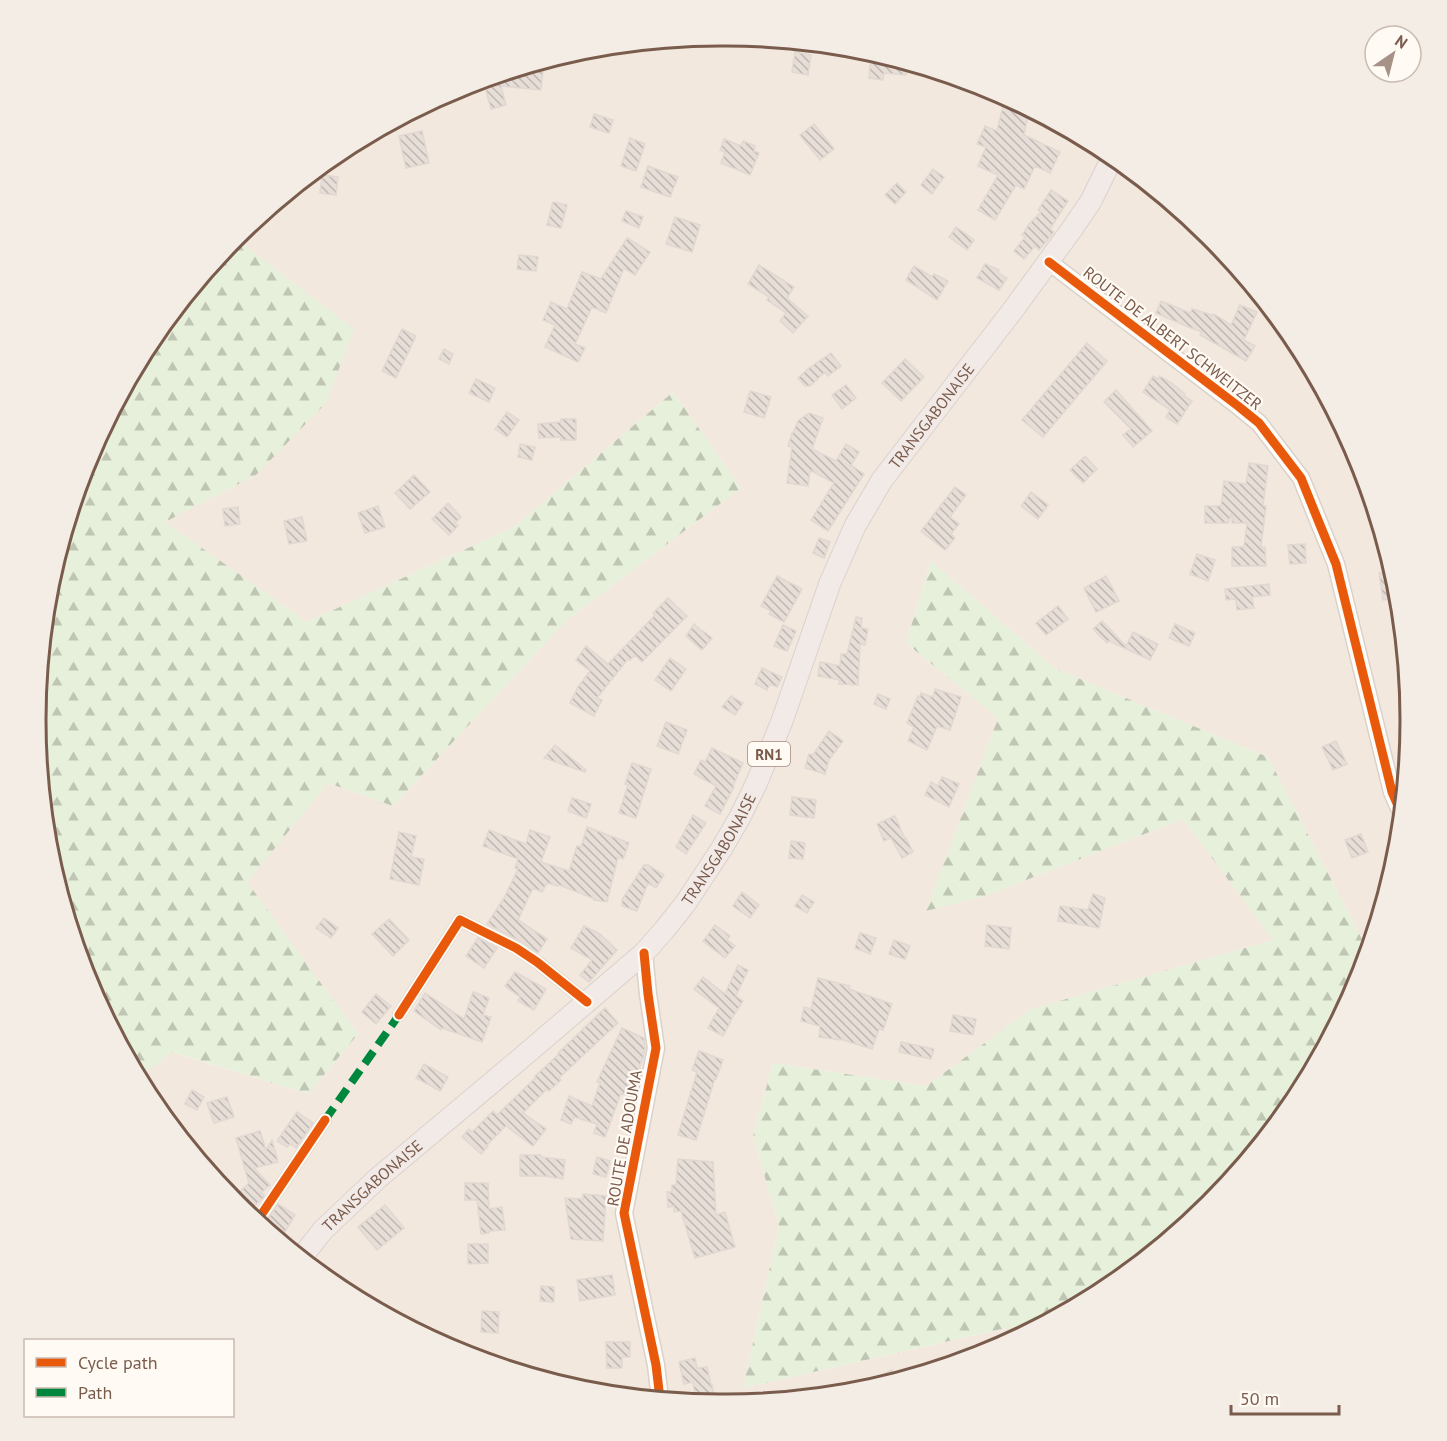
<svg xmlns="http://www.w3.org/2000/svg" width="1447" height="1441" font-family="'PT Sans',sans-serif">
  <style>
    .residential { fill: #f2e8de }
    .forest { fill: url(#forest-firs) }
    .building { fill: url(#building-back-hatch); stroke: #e2d8d2; stroke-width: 1.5 }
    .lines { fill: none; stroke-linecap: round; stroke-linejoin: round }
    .street-casing { stroke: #d7d1cb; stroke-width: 14 }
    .secondary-casing { stroke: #d9d2cb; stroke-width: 19 }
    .highway-casing { stroke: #dad1cc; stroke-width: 23 }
    .street { stroke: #fefefd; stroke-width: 12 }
    .secondary { stroke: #fefefd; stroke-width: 16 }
    .highway { stroke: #f2eae7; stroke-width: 21 }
    .quiet { stroke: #00873e; stroke-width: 8; stroke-dasharray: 15 8; stroke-linecap: butt }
    .cycleway-casing { stroke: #fffaf3; stroke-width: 13 }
    .cycleway { stroke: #e8590c; stroke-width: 9 }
    .labels { text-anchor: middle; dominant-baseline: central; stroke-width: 4.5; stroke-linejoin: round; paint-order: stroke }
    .shield { fill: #fffaf3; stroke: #a28b7f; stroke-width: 1.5 }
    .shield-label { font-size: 15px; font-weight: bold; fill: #7a5c4d }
    .street-label { font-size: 16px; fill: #7a5c4d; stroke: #fffaf3 }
    .rim { fill: none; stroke: #7a5c4d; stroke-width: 3 }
  </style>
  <defs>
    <pattern id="forest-firs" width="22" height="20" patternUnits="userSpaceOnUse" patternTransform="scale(1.5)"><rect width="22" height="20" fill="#e7f0db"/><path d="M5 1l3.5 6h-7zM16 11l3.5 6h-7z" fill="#c0c6b4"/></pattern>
    <pattern id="building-back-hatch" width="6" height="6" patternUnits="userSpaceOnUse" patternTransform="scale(1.5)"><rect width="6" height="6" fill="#e6ded7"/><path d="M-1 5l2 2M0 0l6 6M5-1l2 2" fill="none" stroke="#bfb7b1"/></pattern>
  </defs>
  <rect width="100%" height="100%" fill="#f9f5f0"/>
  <path class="residential" d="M 721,36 L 860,49 L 988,88 L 1106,151 L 1210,236 L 1295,340 L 1359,458 L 1398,587 L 1411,720 L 1398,854 L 1368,951 L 1268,757 L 1056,669 L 931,561 L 906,643 L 998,718 L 927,910 L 988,895 L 1183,819 L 1274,940 L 1031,1009 L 926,1086 L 773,1063 L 753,1136 L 779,1226 L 743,1388 L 1007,1328 L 1013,1340 L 989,1353 L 860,1392 L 726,1405 L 587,1392 L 459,1353 L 341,1290 L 237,1205 L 152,1101 L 139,1077 L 172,1052 L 308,1094 L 358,1034 L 246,882 L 328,783 L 393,806 L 567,620 L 741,488 L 673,392 L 514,527 L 307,622 L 164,522 L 256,475 L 353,329 L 235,238 L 340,152 L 458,88 L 587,49 Z"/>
  <path class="forest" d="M 235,238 L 354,329 L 326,403 L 256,475 L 165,522 L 307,622 L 514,527 L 673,392 L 741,488 L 567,620 L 393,806 L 328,783 L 247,882 L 358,1034 L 308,1094 L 173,1052 L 139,1077 L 88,983 L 49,854 L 36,721 L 49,587 L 88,459 L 151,341 Z
    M 931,561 L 1056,669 L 1268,757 L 1368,951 L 1359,982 L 1296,1100 L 1211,1204 L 1107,1289 L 1013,1340 L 1006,1328 L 743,1388 L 779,1226 L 753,1136 L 773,1063 L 926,1086 L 1031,1009 L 1273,940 L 1183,819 L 988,895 L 926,911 L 998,718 L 906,643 Z"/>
  <path class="building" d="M 795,52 L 811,55 L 808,75 L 792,72 Z
    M 871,53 L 907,63 L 906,75 L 884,73 L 883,80 L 869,78 Z
    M 523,69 L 543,71 L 541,90 L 501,86 L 506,105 L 491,109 L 484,83 L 512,76 L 512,72 Z
    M 1004,102 L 1023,107 L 1029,110 L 1024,135 L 1060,152 L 1050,173 L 1035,166 L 1024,189 L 1016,185 L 995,220 L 978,210 L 998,175 L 978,166 L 986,147 L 977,144 L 985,126 L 997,131 Z
    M 594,114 L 613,120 L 609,133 L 590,127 Z
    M 814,124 L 834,149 L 820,160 L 800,135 Z
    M 422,131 L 429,163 L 406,168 L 399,136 Z
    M 630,138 L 645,144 L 636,171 L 621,166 Z
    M 724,139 L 741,146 L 743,141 L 755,146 L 754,151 L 759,153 L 750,175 L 721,163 L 725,152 L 720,150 Z
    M 648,166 L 678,177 L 670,197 L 641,187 Z
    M 933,169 L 944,177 L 932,194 L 921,185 Z
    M 322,175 L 338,177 L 336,195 L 320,193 Z
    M 897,183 L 906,192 L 895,204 L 885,195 Z
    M 1051,190 L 1068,201 L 1050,229 L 1054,232 L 1051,236 L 1039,250 L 1035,246 L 1024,259 L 1014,251 L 1025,237 L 1022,235 L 1029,224 L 1041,212 L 1038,210 Z
    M 553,202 L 567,205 L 561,228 L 547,225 Z
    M 626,211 L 643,217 L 639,228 L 622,221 Z
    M 675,217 L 700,225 L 692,252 L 666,244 Z
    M 956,227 L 974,240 L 967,250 L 949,237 Z
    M 627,238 L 650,252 L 635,275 L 624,268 L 606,313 L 592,307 L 575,344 L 585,348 L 578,362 L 545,347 L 555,325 L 543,320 L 551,302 L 567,309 L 582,272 L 601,279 Z
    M 519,255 L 538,257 L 536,271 L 517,269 Z
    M 985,264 L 999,270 L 998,273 L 1007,278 L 999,290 L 977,278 Z
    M 759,265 L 794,287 L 787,298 L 808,316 L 793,333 L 780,321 L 786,313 L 767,300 L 769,297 L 748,284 Z
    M 914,266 L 932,277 L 934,274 L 948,281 L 937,300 L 906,280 Z
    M 1161,301 L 1190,313 L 1192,309 L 1212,315 L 1214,314 L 1231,325 L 1240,305 L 1257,312 L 1244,340 L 1255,346 L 1246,361 L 1200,335 L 1202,332 L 1186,326 L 1156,313 Z
    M 402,329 L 416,336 L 396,378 L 382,371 Z
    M 1087,343 L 1107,361 L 1043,437 L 1022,420 Z
    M 444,349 L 453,354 L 449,364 L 439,359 Z
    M 831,353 L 841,366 L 828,376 L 825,372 L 810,386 L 805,386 L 798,378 L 809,368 Z
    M 905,359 L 924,377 L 901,401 L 882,383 Z
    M 1153,376 L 1158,379 L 1160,376 L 1173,384 L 1185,394 L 1184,396 L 1192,401 L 1177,424 L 1166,417 L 1170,410 L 1143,392 Z
    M 476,379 L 495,388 L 489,402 L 469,393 Z
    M 846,385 L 856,398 L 842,409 L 832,395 Z
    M 1116,390 L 1152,431 L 1133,447 L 1123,435 L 1131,429 L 1104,402 Z
    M 750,391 L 771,397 L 764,418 L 744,412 Z
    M 507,412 L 519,420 L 507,437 L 495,429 Z
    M 809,413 L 823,418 L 812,449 L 836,461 L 846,444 L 859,452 L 851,465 L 864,474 L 828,531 L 811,520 L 834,483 L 810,470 L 808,486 L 787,483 L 792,447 L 788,446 L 792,433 L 793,433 L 798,421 Z
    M 561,419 L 576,419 L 576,440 L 561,440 L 561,437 L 539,438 L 538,424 L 561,422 Z
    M 520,444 L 535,447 L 532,460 L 518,457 Z
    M 1085,456 L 1097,469 L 1083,483 L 1070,470 Z
    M 1249,463 L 1268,466 L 1263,506 L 1266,506 L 1261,547 L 1265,547 L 1266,566 L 1232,566 L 1232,547 L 1244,547 L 1247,523 L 1232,523 L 1232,513 L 1228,523 L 1205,523 L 1205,506 L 1221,506 L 1224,481 L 1246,484 Z
    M 414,475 L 430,492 L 410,509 L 395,493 Z
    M 955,487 L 966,495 L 950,517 L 959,524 L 951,534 L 955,538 L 945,550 L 921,531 Z
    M 1031,492 L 1048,505 L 1038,519 L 1021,506 Z
    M 448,503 L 461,517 L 455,523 L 458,526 L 449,535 L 432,519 Z
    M 378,506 L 385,527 L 365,533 L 358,513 Z
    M 238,507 L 240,524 L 225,526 L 223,509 Z
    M 302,517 L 307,541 L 289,544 L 284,521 Z
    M 819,538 L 830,542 L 824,558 L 813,553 Z
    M 1305,544 L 1306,563 L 1290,564 L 1288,545 Z
    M 1197,554 L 1215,560 L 1208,581 L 1190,574 Z
    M 1393,571 L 1398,587 L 1399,598 L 1383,600 L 1379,573 Z
    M 777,576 L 802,589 L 784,622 L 769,614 L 771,611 L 761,606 Z
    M 1106,576 L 1119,601 L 1096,612 L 1084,588 Z
    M 1269,584 L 1270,595 L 1252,597 L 1254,608 L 1237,610 L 1236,599 L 1226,600 L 1225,589 Z
    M 668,598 L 687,616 L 642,662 L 635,655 L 630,660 L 628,659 L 597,698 L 602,700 L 594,716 L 570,703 L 578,687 L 590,671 L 576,660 L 586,646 L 608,664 L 655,615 L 653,613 Z
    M 1058,606 L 1068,619 L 1046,635 L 1036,623 Z
    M 856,617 L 862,618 L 861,628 L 868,629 L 865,645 L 860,644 L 858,685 L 839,684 L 840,680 L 818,676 L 820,662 L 840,666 L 841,654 L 847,654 Z
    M 1102,621 L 1126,646 L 1133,632 L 1158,644 L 1150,660 L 1109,641 L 1107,643 L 1093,629 Z
    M 694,624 L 703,632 L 703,631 L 712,638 L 702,650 L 686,636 Z
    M 1175,624 L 1195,633 L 1189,646 L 1169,638 Z
    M 783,625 L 796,631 L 787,651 L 774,646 Z
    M 670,658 L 686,669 L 671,691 L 655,680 Z
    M 762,668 L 782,677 L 777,687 L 770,684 L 767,690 L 755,684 Z
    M 935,689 L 961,697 L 950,730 L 937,726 L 927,750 L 908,741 L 914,727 L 907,723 L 918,696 L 920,697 L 921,693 L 933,697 Z
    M 878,694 L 890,699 L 886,709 L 874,704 Z
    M 731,696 L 743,703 L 735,715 L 722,707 Z
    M 666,722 L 687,730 L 678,754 L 657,746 Z
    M 829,731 L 843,741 L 829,760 L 825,774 L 805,768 L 809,754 L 813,755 Z
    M 1336,741 L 1347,764 L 1333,770 L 1322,747 Z
    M 555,745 L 586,770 L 585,772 L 544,758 Z
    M 712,748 L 743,763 L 733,786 L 734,787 L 720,814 L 705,806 L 716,786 L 694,774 L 701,760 L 705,762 Z
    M 632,763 L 651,769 L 636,818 L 619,813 L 628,785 L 625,784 Z
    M 942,777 L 959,784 L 949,807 L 925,795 L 931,782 L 938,786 Z
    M 792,797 L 816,800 L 814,818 L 790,815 Z
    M 572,798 L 591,804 L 586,818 L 568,811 Z
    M 693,815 L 706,823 L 686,854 L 676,847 Z
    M 895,816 L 905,839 L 906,838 L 913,852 L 902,858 L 891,838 L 884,841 L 877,824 Z
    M 587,827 L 629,843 L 623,859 L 618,857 L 607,902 L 594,900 L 595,899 L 559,885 L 558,886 L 547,883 L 542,892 L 533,888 L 518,920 L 547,939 L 538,953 L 520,941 L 487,924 L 504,898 L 518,869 L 515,868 L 518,859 L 483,846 L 489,830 L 526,844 L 530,830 L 550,837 L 541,862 L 569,871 L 577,846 L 581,847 Z
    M 399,832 L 416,836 L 411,857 L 424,859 L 419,885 L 390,879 Z
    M 1361,834 L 1368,852 L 1352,858 L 1345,840 Z
    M 791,841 L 805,843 L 803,859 L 789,858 Z
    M 644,865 L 648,865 L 664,875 L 656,888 L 648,883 L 637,911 L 622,906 L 622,900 Z
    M 742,892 L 759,905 L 750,918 L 733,906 Z
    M 1093,894 L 1105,898 L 1099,928 L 1058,921 L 1060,906 L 1088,910 Z
    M 802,895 L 814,902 L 807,913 L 795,906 Z
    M 324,918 L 338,928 L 331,938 L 316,928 Z
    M 389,919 L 409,940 L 393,956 L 372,934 Z
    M 715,925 L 730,936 L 727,940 L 735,946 L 725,958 L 703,941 Z
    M 987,925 L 1011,928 L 1009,949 L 985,946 Z
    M 584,926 L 600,934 L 599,938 L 601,935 L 617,950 L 589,982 L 580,975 L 592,960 L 571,948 Z
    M 860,933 L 876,938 L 870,954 L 855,948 Z
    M 478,938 L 497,948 L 484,968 L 466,956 Z
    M 894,940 L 910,946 L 905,959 L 889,954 Z
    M 738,965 L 748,970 L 736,996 L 743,1001 L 729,1023 L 730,1023 L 723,1036 L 708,1028 L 719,1008 L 694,989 L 703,977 L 725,994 Z
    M 515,972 L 546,989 L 534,1010 L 518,1001 L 520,997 L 505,986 Z
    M 818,978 L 850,986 L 849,989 L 892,1004 L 883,1030 L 879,1029 L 872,1049 L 840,1039 L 840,1040 L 819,1037 L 820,1026 L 801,1021 L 804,1007 L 811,1009 Z
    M 473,992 L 489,998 L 483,1015 L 491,1017 L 482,1042 L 442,1028 L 441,1030 L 414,1011 L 425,993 L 464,1019 Z
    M 376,994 L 391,1006 L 376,1024 L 362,1012 Z
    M 605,1008 L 618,1023 L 559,1078 L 561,1080 L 549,1091 L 547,1089 L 523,1113 L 546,1129 L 533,1146 L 506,1126 L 487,1145 L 488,1146 L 481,1154 L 462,1137 L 469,1129 L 472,1132 L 493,1111 L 497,1115 L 536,1077 L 535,1076 L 559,1054 L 558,1053 Z
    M 953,1015 L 976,1019 L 973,1035 L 950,1031 Z
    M 622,1028 L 644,1038 L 645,1048 L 643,1058 L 639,1068 L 641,1069 L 639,1083 L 632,1098 L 621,1093 L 605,1137 L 594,1133 L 597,1124 L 574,1117 L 571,1124 L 561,1120 L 569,1096 L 592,1106 L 600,1083 L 597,1082 Z
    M 901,1042 L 934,1049 L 931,1059 L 899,1052 Z
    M 699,1051 L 723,1060 L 716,1079 L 715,1078 L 696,1140 L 678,1135 L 697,1072 L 692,1070 Z
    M 424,1064 L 448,1077 L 440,1091 L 416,1078 Z
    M 192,1090 L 204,1097 L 197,1110 L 185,1104 Z
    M 227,1097 L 234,1117 L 214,1123 L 207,1103 Z
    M 297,1112 L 313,1123 L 296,1148 L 290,1144 L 287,1147 L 277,1141 Z
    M 260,1131 L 266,1150 L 272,1140 L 278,1162 L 254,1168 L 270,1185 L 261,1193 L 264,1195 L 263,1198 L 246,1213 L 232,1199 L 249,1183 L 236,1138 Z
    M 520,1155 L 541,1155 L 541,1157 L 565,1160 L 563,1179 L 544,1176 L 520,1176 Z
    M 597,1157 L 610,1161 L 606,1177 L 593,1174 Z
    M 678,1159 L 713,1162 L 716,1215 L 725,1212 L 735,1247 L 695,1258 L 681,1211 L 674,1212 L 674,1206 L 668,1207 L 667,1192 L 672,1192 L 672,1185 L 676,1185 Z
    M 465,1183 L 488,1183 L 489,1209 L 502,1207 L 505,1230 L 489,1231 L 489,1233 L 481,1234 L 477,1200 L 465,1200 Z
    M 583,1194 L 606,1196 L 603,1241 L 571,1239 L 565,1198 L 583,1199 Z
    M 278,1204 L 295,1215 L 280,1240 L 263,1226 Z
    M 385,1205 L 404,1228 L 377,1250 L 358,1227 Z
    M 468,1244 L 488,1244 L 488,1263 L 468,1264 Z
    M 612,1275 L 615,1295 L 580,1301 L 577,1280 Z
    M 541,1286 L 554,1287 L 554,1302 L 540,1301 Z
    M 482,1311 L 499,1312 L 498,1333 L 481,1332 Z
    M 606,1342 L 630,1342 L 630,1357 L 622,1357 L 622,1368 L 607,1368 Z
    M 695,1358 L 697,1368 L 707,1367 L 711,1385 L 712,1385 L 716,1404 L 696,1402 L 693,1382 L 684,1384 L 679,1362 Z
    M 892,1370 L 897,1381 L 865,1390 L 863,1384 Z"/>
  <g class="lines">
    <defs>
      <path id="street" d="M 399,1015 L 460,920 L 516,948 L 537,962 L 587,1002
        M 257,1221 L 325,1120"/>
      <path id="secondary" d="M 1049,262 L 1238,406 L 1259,423 L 1301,478 L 1318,520 L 1336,564 L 1392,792 L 1402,815
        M 644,953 L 648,994 L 656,1048 L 624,1213 L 656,1365 L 660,1399"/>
      <g id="highway">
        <path id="s1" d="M 301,1258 L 323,1230 L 378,1178 L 520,1059 L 644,953 L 665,929 L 685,904 L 722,848 L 740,817 L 757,782 L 782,721 L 830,583 L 855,526 L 882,480 L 1013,310 L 1072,229 L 1091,201 L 1113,156"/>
      </g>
    </defs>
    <use href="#street" class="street-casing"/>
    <use href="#secondary" class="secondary-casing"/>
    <use href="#highway" class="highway-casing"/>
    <use href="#street" class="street"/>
    <use href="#secondary" class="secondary"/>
    <use href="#highway" class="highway"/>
    <path class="quiet" d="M 325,1120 L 399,1015"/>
    <defs>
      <path id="cycleway" d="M 1049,262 L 1238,406 L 1259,423 L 1301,478 L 1318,520 L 1336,564 L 1392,792 L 1402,815
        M 644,953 L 648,994 L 656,1048 L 624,1213 L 656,1365 L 660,1399
        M 399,1015 L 460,920 L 516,948 L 537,962 L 587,1002
        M 257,1221 L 325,1120"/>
    </defs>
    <use href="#cycleway" class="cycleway-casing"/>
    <use href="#cycleway" class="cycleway"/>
  </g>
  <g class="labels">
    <rect class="shield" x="748" y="742" width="42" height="24" rx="4.5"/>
    <g class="shield-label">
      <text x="769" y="754">RN1</text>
    </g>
    <g class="street-label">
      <text transform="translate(1173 338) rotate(38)">ROUTE DE ALBERT SCHWEITZER</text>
      <text stroke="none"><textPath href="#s1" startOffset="1074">TRANSGABONAISE</textPath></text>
      <text stroke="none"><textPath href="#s1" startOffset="588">TRANSGABONAISE</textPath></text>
      <text transform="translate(624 1138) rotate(-80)">ROUTE DE ADOUMA</text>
      <text stroke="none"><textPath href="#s1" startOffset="102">TRANSGABONAISE</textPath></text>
    </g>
  </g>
  <path d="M0 0H1447V1441H0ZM720 46H726A674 674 0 0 1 1400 720V720A674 674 0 0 1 726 1394H720A674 674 0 0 1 46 720V720A674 674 0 0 1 720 46Z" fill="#f4ede6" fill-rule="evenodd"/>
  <path class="rim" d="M720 46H726A674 674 0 0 1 1400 720V720A674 674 0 0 1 726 1394H720A674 674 0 0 1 46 720V720A674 674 0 0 1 720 46Z"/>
  <rect x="24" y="1339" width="210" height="78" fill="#fffaf3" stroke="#cabbb1" stroke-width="1.5"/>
  <rect x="36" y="1358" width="30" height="9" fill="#e8590c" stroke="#cabbb1" stroke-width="1.5"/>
  <text x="78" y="1369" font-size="18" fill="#7a5c4d">Cycle path</text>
  <rect x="36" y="1388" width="30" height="9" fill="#00873e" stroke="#cabbb1" stroke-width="1.5"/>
  <text x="78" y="1399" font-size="18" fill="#7a5c4d">Path</text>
  <g transform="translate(1393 54) rotate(35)"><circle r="28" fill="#fffaf3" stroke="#cabbb1" stroke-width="1.5"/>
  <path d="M0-4.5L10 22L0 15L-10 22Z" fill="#a69286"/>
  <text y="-9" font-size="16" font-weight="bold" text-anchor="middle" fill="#7a5c4d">N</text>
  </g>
  <path d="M1231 1405v9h108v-9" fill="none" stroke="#7a5c4d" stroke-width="3"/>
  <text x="1240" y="1405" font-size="18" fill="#7a5c4d" stroke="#fffaf3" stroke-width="4.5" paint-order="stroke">50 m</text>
</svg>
